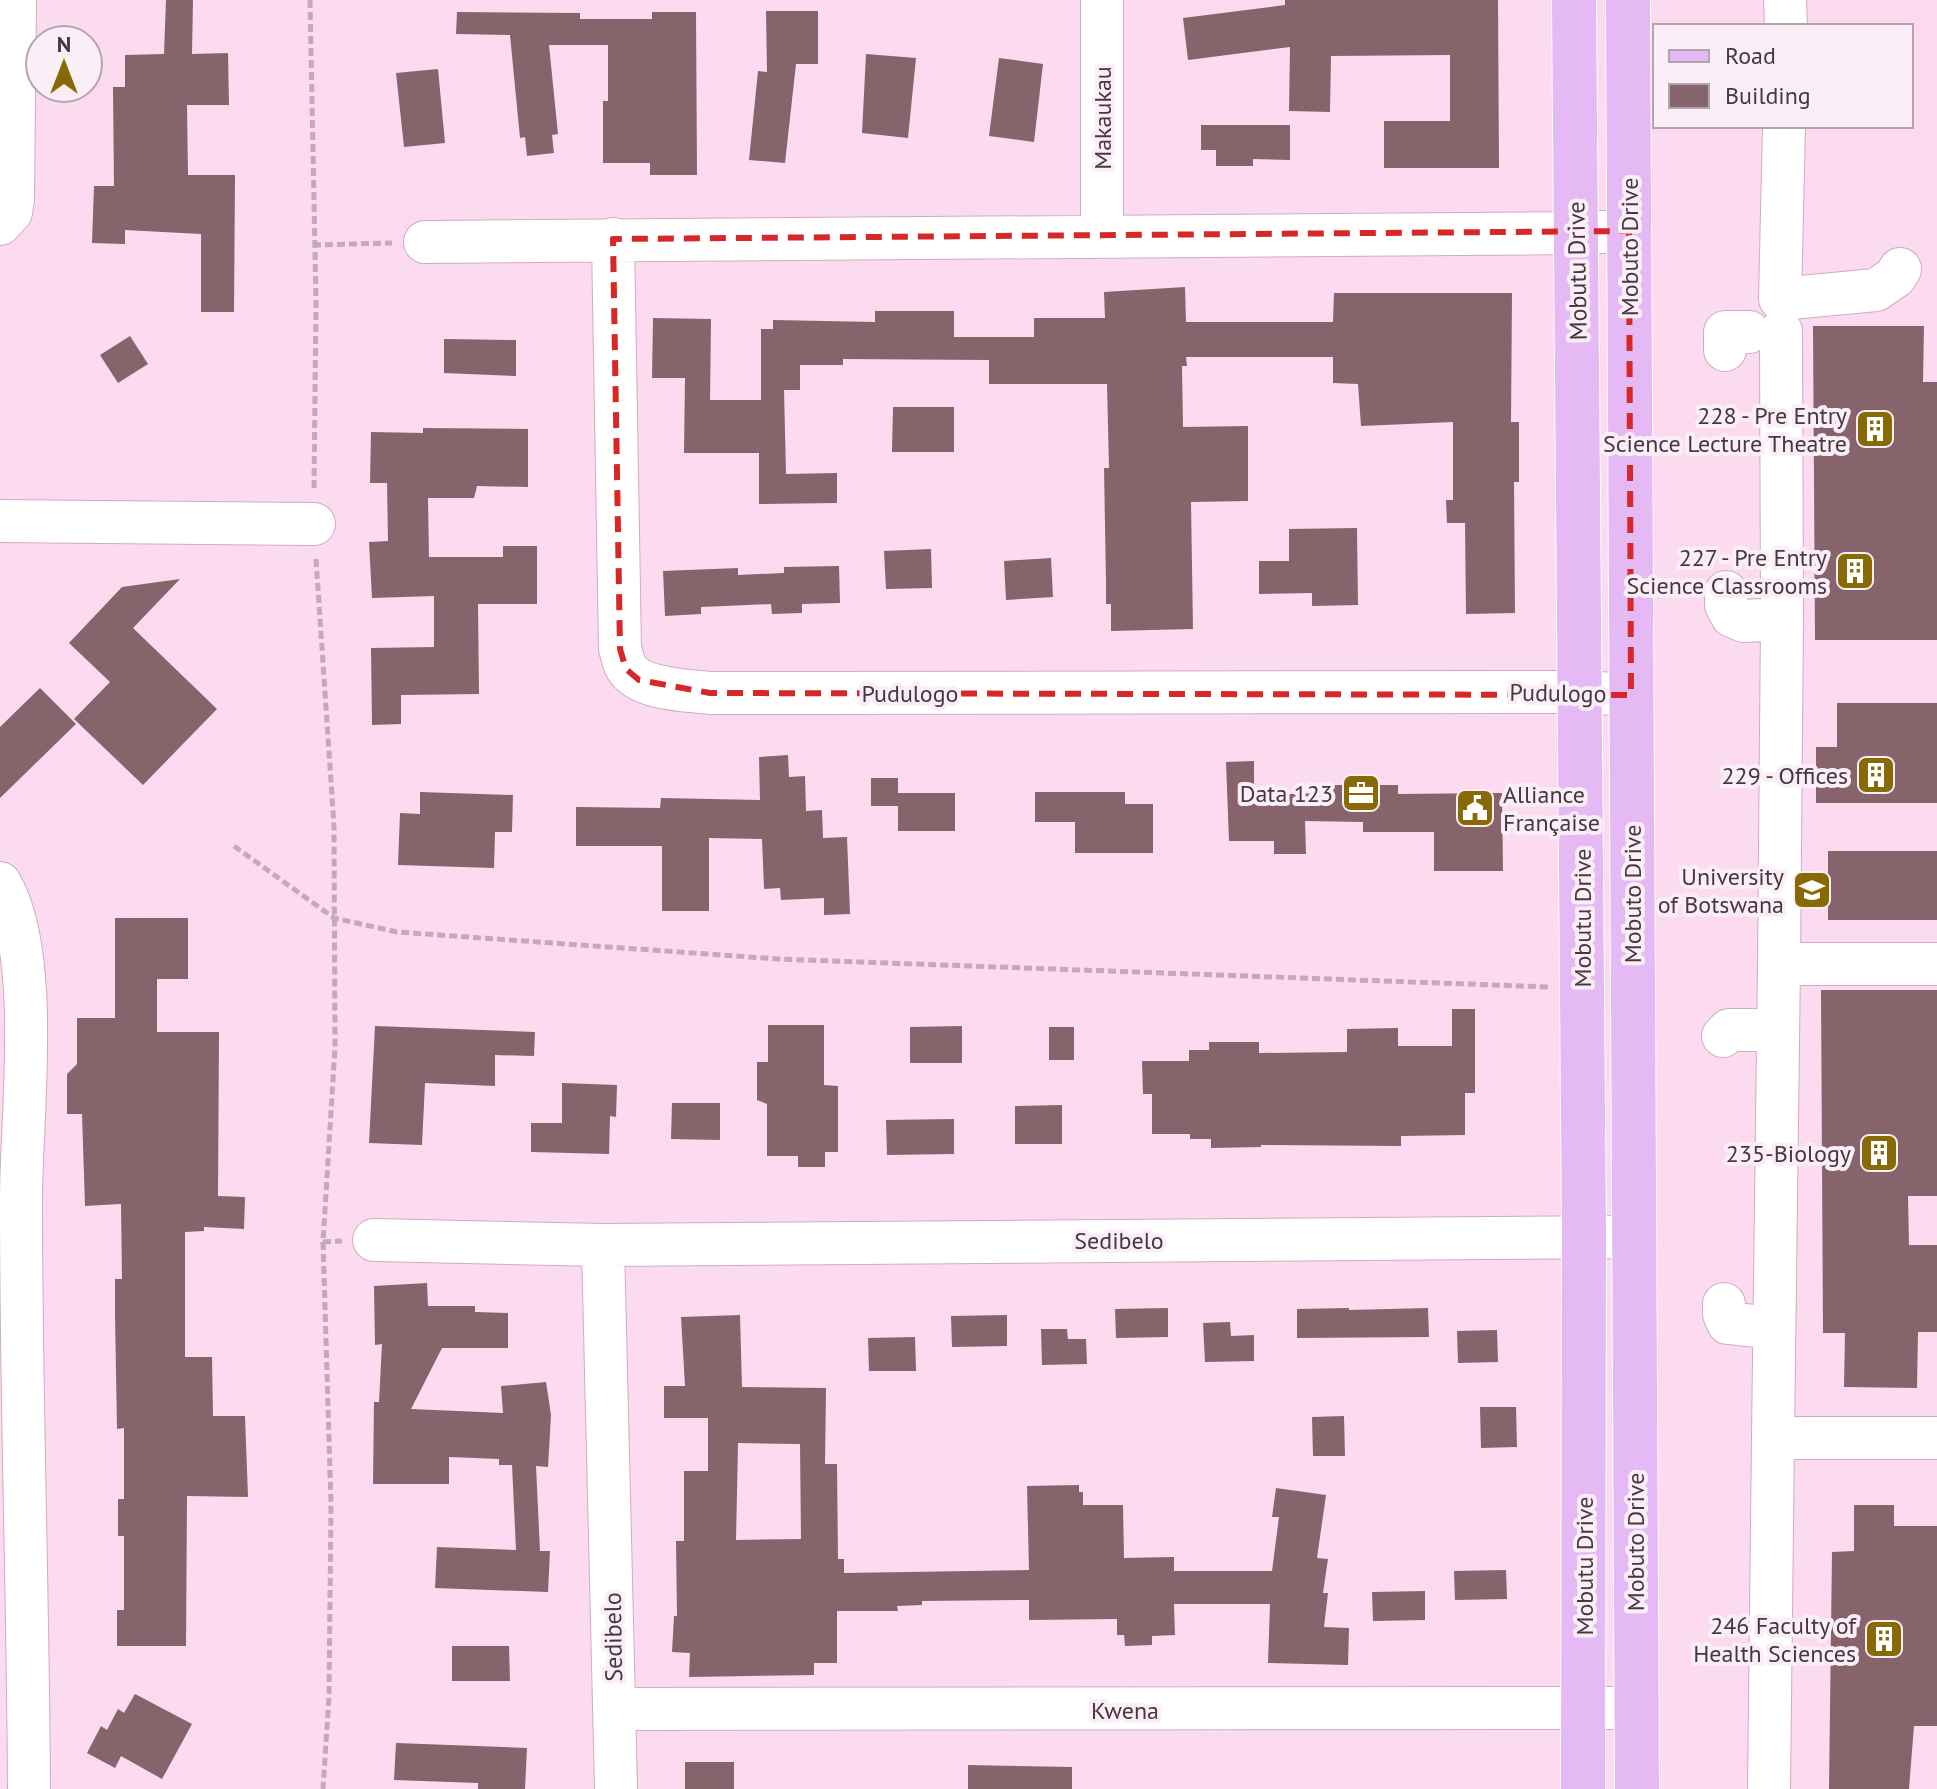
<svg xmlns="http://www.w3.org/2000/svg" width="1937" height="1789" font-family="'PT Sans',sans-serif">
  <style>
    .building { fill: #87636c; fill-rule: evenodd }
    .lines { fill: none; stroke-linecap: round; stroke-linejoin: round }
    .minor-casing { stroke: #ceadc2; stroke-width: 44 }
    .major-casing { stroke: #fff; stroke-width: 46 }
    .path { stroke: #c5a9bb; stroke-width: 5; stroke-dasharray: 8 4; stroke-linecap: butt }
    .minor { stroke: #fff; stroke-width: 42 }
    .major { stroke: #e5b9f3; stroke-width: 44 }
    .marked { fill: none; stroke: #d62828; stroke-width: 6; stroke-dasharray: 16 10; stroke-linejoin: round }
    .labels { text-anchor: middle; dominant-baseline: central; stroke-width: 8; stroke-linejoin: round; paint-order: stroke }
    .street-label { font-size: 24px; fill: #463841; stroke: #fceef7 }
    .poi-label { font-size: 24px; fill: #463841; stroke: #fceef7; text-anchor: end }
  </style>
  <rect width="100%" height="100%" fill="#fcdaf0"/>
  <path class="building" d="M 166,0 L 193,0 L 192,54 L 228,53 L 229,105 L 187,105 L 188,175 L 235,175 L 234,312 L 201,312 L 201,234 L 125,230 L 125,244 L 92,243 L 94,186 L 114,186 L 113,87 L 125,87 L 125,55 L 164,54 Z
    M 1285,0 L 1498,0 L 1499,168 L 1384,168 L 1384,121 L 1450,121 L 1450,55 L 1331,56 L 1330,112 L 1289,111 L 1290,47 L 1188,60 L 1183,18 L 1285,5 Z
    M 766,11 L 818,11 L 818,64 L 796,64 L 785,163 L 749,160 L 758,71 L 767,72 Z
    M 457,12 L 580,13 L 580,19 L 652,19 L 652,12 L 696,12 L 697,175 L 650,175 L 650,163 L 603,163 L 603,101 L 608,101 L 608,45 L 549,45 L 558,134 L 552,135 L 554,153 L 527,156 L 525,137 L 520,138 L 510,35 L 456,34 Z
    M 866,54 L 916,58 L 908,138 L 862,133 Z
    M 999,58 L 1043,64 L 1034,142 L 989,136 Z
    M 438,69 L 445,143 L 404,147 L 396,73 Z
    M 1201,125 L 1290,125 L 1290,160 L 1253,159 L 1253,166 L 1216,166 L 1216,150 L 1201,150 Z
    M 1185,287 L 1186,322 L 1333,322 L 1334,293 L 1512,293 L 1511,422 L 1519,422 L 1519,482 L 1514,482 L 1515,613 L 1466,614 L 1465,523 L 1447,523 L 1446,500 L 1453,500 L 1453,422 L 1361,426 L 1358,384 L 1333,383 L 1333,357 L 1186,357 L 1187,366 L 1182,366 L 1183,427 L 1248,426 L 1248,501 L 1191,502 L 1193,629 L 1111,631 L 1111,604 L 1106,604 L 1106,582 L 1104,468 L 1109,468 L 1107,384 L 989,384 L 989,360 L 843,359 L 843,365 L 800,365 L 800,390 L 784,390 L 786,474 L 837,473 L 837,503 L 759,504 L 759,453 L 684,453 L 685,378 L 652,378 L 653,318 L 711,319 L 710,400 L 761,400 L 761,329 L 773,329 L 773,320 L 875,322 L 875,311 L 954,311 L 954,337 L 1034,337 L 1034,318 L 1105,318 L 1104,292 Z
    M 1813,326 L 1924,326 L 1923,382 L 1937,382 L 1937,640 L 1815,640 Z
    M 130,336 L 148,364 L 118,383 L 100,355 Z
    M 444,339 L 516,340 L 516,376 L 444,373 Z
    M 893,407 L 954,407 L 954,452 L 892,452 Z
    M 423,428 L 528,429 L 528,487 L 477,486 L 474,498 L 428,498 L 429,557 L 503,557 L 503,546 L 537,546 L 537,604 L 478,604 L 479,694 L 401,695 L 401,724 L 372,725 L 371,648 L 434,647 L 434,596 L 372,598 L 369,542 L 388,541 L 387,483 L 370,483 L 371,432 L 423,433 Z
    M 1357,528 L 1358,605 L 1312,606 L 1312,593 L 1259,594 L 1259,561 L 1289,561 L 1289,529 Z
    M 931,549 L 932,588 L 886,589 L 884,551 Z
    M 1051,558 L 1053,597 L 1006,600 L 1004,561 Z
    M 839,566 L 840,603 L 802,604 L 802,613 L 772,614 L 771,604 L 701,607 L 701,614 L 665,616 L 663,571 L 738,568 L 738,575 L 784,573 L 784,567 Z
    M 180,579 L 133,628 L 217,709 L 143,785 L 74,719 L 110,682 L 69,643 L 122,587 Z
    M 40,688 L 76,724 L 0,798 L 0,727 Z
    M 1837,703 L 1937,703 L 1937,803 L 1816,803 L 1816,747 L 1837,747 Z
    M 788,755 L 789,777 L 805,776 L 806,811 L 822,810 L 823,838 L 847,837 L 850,914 L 824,915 L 824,898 L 781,900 L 780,888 L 764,889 L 762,839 L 709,838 L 709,911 L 662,911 L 662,846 L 576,846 L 576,807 L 660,808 L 661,798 L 760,800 L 759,757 Z
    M 1254,761 L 1254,795 L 1330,793 L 1330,785 L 1398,785 L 1398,794 L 1502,793 L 1503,871 L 1434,871 L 1434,832 L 1363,832 L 1363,822 L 1305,821 L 1306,854 L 1274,854 L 1274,841 L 1229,841 L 1226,762 Z
    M 871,778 L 898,778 L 898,793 L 955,793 L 955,831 L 898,831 L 898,806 L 871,806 Z
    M 420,792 L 513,795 L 512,832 L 495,832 L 494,868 L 398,865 L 400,813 L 420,814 Z
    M 1035,792 L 1125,792 L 1125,804 L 1153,804 L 1153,853 L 1075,853 L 1075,822 L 1035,822 Z
    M 1828,851 L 1937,851 L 1937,920 L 1828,920 Z
    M 115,918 L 188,918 L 188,979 L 157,979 L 157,1032 L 219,1032 L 218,1196 L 245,1197 L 244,1229 L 204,1227 L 204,1231 L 185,1232 L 185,1357 L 212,1357 L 213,1416 L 245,1416 L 248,1497 L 187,1496 L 186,1646 L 117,1646 L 117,1610 L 124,1610 L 124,1536 L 118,1536 L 118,1499 L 124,1499 L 124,1428 L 117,1429 L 115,1315 L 115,1279 L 122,1279 L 121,1204 L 85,1206 L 82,1114 L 67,1114 L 67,1074 L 77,1064 L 77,1018 L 115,1018 Z
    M 1821,990 L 1937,990 L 1937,1196 L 1908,1196 L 1909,1245 L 1937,1245 L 1937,1332 L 1918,1332 L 1917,1388 L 1844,1387 L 1845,1333 L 1823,1333 Z
    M 1452,1009 L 1475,1009 L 1475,1093 L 1465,1093 L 1465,1135 L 1401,1136 L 1401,1146 L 1261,1145 L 1261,1147 L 1211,1148 L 1211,1139 L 1190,1139 L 1190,1134 L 1152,1134 L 1152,1094 L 1143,1094 L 1142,1061 L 1189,1061 L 1189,1050 L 1209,1050 L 1209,1042 L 1259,1042 L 1259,1053 L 1347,1052 L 1347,1029 L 1398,1028 L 1398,1046 L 1452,1046 Z
    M 768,1025 L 824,1025 L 824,1085 L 838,1086 L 838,1152 L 825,1152 L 825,1167 L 798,1167 L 798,1156 L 767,1156 L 767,1104 L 757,1100 L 757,1062 L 768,1062 Z
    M 375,1026 L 535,1032 L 534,1056 L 495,1055 L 495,1086 L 425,1083 L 422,1145 L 369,1143 Z
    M 962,1026 L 962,1063 L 910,1063 L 910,1027 Z
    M 1049,1027 L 1074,1027 L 1074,1060 L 1049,1060 Z
    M 562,1083 L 617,1085 L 616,1117 L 610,1116 L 609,1154 L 531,1152 L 531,1123 L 562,1123 Z
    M 672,1103 L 720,1103 L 720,1140 L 671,1139 Z
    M 1062,1105 L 1062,1144 L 1015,1144 L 1015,1106 Z
    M 954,1119 L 954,1154 L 887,1155 L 886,1120 Z
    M 427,1283 L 428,1306 L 475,1306 L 475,1312 L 508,1313 L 508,1348 L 442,1348 L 411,1409 L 503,1413 L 501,1386 L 546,1382 L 551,1415 L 548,1467 L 536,1466 L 540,1551 L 550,1551 L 548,1592 L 435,1588 L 437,1547 L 516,1550 L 512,1465 L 499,1465 L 499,1459 L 449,1457 L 449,1484 L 373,1484 L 374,1402 L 379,1402 L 382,1344 L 375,1345 L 374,1286 Z
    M 1168,1308 L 1168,1337 L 1116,1338 L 1115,1309 Z
    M 1349,1308 L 1349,1310 L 1428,1308 L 1429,1337 L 1297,1338 L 1297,1309 Z
    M 740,1315 L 742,1387 L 826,1388 L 825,1464 L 837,1464 L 838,1559 L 844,1559 L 844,1573 L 1029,1570 L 1027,1486 L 1079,1485 L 1079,1492 L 1083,1492 L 1083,1505 L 1123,1505 L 1124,1558 L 1174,1557 L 1174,1571 L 1272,1571 L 1279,1517 L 1272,1517 L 1276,1488 L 1326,1495 L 1317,1558 L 1328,1559 L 1323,1593 L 1328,1593 L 1324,1627 L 1349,1628 L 1348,1665 L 1268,1663 L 1270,1604 L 1174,1604 L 1175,1635 L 1152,1636 L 1152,1645 L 1125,1646 L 1124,1635 L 1117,1635 L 1117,1619 L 1029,1620 L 1029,1600 L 922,1601 L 922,1605 L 897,1606 L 898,1611 L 837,1611 L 837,1663 L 814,1663 L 814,1675 L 689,1677 L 690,1653 L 672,1652 L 674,1616 L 677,1616 L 676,1541 L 684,1541 L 684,1471 L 708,1471 L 708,1418 L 664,1418 L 664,1386 L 685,1386 L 681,1317 ZM 738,1443 L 800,1444 L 801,1539 L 736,1540 Z
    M 1007,1315 L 1007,1346 L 952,1347 L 951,1316 Z
    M 1230,1322 L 1231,1336 L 1254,1335 L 1254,1361 L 1205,1362 L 1203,1323 Z
    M 1041,1329 L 1067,1329 L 1068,1339 L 1086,1339 L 1087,1364 L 1042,1365 Z
    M 1497,1330 L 1498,1362 L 1458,1363 L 1457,1331 Z
    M 915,1337 L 916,1371 L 869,1371 L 868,1338 Z
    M 1480,1407 L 1516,1407 L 1517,1447 L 1481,1448 Z
    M 1344,1416 L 1345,1456 L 1313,1456 L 1312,1417 Z
    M 1854,1505 L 1894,1505 L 1894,1526 L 1937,1526 L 1937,1726 L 1914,1726 L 1909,1789 L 1829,1789 L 1832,1552 L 1854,1551 Z
    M 1506,1570 L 1507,1599 L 1455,1600 L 1454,1571 Z
    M 1425,1591 L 1425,1620 L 1373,1621 L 1372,1592 Z
    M 452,1646 L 509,1646 L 510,1681 L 452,1681 Z
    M 135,1694 L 192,1724 L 162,1779 L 121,1756 L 115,1768 L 87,1753 L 101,1726 L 107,1730 L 118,1709 L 124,1713 Z
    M 396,1743 L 527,1748 L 525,1789 L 478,1789 L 478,1783 L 394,1780 Z
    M 685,1762 L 734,1762 L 734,1789 L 685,1789 Z
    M 968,1765 L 1072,1767 L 1072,1789 L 968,1789 Z"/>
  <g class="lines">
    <defs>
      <path id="minor" d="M 1785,0 L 1786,26
        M 1784,126 L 1780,299 L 1876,290 L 1895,277 L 1900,269
        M 0,224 L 11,212 L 13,200 L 15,0
        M 1102,237 L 1102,0
        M 613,239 L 620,649 C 622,654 623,662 626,667 C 639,690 686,690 710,693 L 1581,692 L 1631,695
        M 425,242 L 1577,233 L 1629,231
        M 1725,350 L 1725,332 L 1749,332
        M 0,521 L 314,524
        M 1726,592 L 1726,605 L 1732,616 L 1744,621 L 1782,619 L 1781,331
        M 1782,619 L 1779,964 L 1937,964
        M 0,883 C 42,953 21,1117 21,1200 C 21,1397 28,1593 29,1789
        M 1779,964 L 1773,1438 L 1937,1438
        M 1723,1036 L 1729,1030 L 1777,1030
        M 374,1240 L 603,1245 L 1634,1237
        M 603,1245 L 616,1789
        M 1724,1304 L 1724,1314 L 1728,1323 L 1773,1328
        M 614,1709 L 1636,1708
        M 1769,1789 L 1773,1438"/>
      <path id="major" d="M 1574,0 L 1584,1236 L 1583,1789
        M 1628,0 L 1637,1789"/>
    </defs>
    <use href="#minor" class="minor-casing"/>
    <use href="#major" class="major-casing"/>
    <path class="path" d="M 310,0 L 316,301 L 314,489
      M 313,245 L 392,243
      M 316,559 L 334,826 L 335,1047 L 323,1242 L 331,1504 L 329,1697 L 323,1789
      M 234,846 L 334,918 L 397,932 L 778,959 L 1549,987
      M 323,1242 L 342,1241"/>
    <use href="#minor" class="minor"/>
    <use href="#major" class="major"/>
  </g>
  <path class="marked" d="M 1629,231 L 1631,695 L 710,693 L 639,680 L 626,669 L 620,649 L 613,239 Z"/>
  <defs>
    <symbol id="building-square" viewBox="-11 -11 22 22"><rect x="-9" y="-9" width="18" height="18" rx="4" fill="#876905" stroke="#fceef7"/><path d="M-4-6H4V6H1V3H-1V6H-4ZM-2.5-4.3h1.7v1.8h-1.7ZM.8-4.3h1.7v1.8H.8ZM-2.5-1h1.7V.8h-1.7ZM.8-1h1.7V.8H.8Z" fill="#fff"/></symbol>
    <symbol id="office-square" viewBox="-11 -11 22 22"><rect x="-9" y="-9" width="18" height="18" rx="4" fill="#876905" stroke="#fceef7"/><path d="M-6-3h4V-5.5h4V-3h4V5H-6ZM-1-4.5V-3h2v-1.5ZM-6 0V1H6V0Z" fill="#fff"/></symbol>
    <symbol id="civic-square" viewBox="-11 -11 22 22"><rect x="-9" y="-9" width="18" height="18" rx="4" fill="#876905" stroke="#fceef7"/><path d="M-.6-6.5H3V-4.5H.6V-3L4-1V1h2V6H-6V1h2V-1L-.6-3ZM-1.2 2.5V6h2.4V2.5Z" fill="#fff"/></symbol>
    <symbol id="university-square" viewBox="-11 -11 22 22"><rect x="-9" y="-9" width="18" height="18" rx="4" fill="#876905" stroke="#fceef7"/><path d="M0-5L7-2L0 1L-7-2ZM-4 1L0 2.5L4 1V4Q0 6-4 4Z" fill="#fff"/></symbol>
  </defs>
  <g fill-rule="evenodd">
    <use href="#building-square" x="1853" y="407" width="44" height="44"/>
    <use href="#building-square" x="1833" y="549" width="44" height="44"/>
    <use href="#building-square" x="1854" y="753" width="44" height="44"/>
    <use href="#office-square" x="1339" y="771" width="44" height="44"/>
    <use href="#civic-square" x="1453" y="786" width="44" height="44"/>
    <use href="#university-square" x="1790" y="868" width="44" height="44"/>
    <use href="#building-square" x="1857" y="1131" width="44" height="44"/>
    <use href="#building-square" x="1862" y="1617" width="44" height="44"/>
  </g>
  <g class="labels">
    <g class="street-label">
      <text transform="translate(1102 118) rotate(-90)">Makaukau</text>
      <text transform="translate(1629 247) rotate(-90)">Mobuto Drive</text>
      <text transform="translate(1577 271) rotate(-91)">Mobutu Drive</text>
      <text x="910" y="693">Pudulogo</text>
      <text transform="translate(1558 693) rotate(1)">Pudulogo</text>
      <text transform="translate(1632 894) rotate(-90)">Mobuto Drive</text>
      <text transform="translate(1582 918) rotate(-90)">Mobutu Drive</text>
      <text x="1119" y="1240">Sedibelo</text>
      <text transform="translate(1635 1542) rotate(-90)">Mobuto Drive</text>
      <text transform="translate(1584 1566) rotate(-90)">Mobutu Drive</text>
      <text transform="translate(613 1637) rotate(-91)">Sedibelo</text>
      <text x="1125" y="1710">Kwena</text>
    </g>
    <g class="poi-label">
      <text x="1847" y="415">228 - Pre Entry<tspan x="1847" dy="28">Science Lecture Theatre</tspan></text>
      <text x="1827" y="557">227 - Pre Entry<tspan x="1827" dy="28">Science Classrooms</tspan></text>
      <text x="1848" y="775">229 - Offices</text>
      <text x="1333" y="793">Data 123</text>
      <text x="1503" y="794" text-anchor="start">Alliance<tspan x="1503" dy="28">Française</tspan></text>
      <text x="1784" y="876">University<tspan x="1784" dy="28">of Botswana</tspan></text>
      <text x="1851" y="1153">235-Biology</text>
      <text x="1856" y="1625">246 Faculty of<tspan x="1856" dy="28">Health Sciences</tspan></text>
    </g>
  </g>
  <rect x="1653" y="24" width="260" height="104" fill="#fceef7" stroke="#b3a5ae" stroke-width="2"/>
  <rect x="1669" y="50" width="40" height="12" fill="#e5b9f3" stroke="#b3a5ae" stroke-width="2"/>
  <text x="1725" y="64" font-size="24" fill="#463841">Road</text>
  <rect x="1669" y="84" width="40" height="24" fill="#87636c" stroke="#b3a5ae" stroke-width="2"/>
  <text x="1725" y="104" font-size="24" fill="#463841">Building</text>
  <g transform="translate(64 64)"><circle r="38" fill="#fceef7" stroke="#b3a5ae" stroke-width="2"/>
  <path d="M0-6L14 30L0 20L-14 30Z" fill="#876905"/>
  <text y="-12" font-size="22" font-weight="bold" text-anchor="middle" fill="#463841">N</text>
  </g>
</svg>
